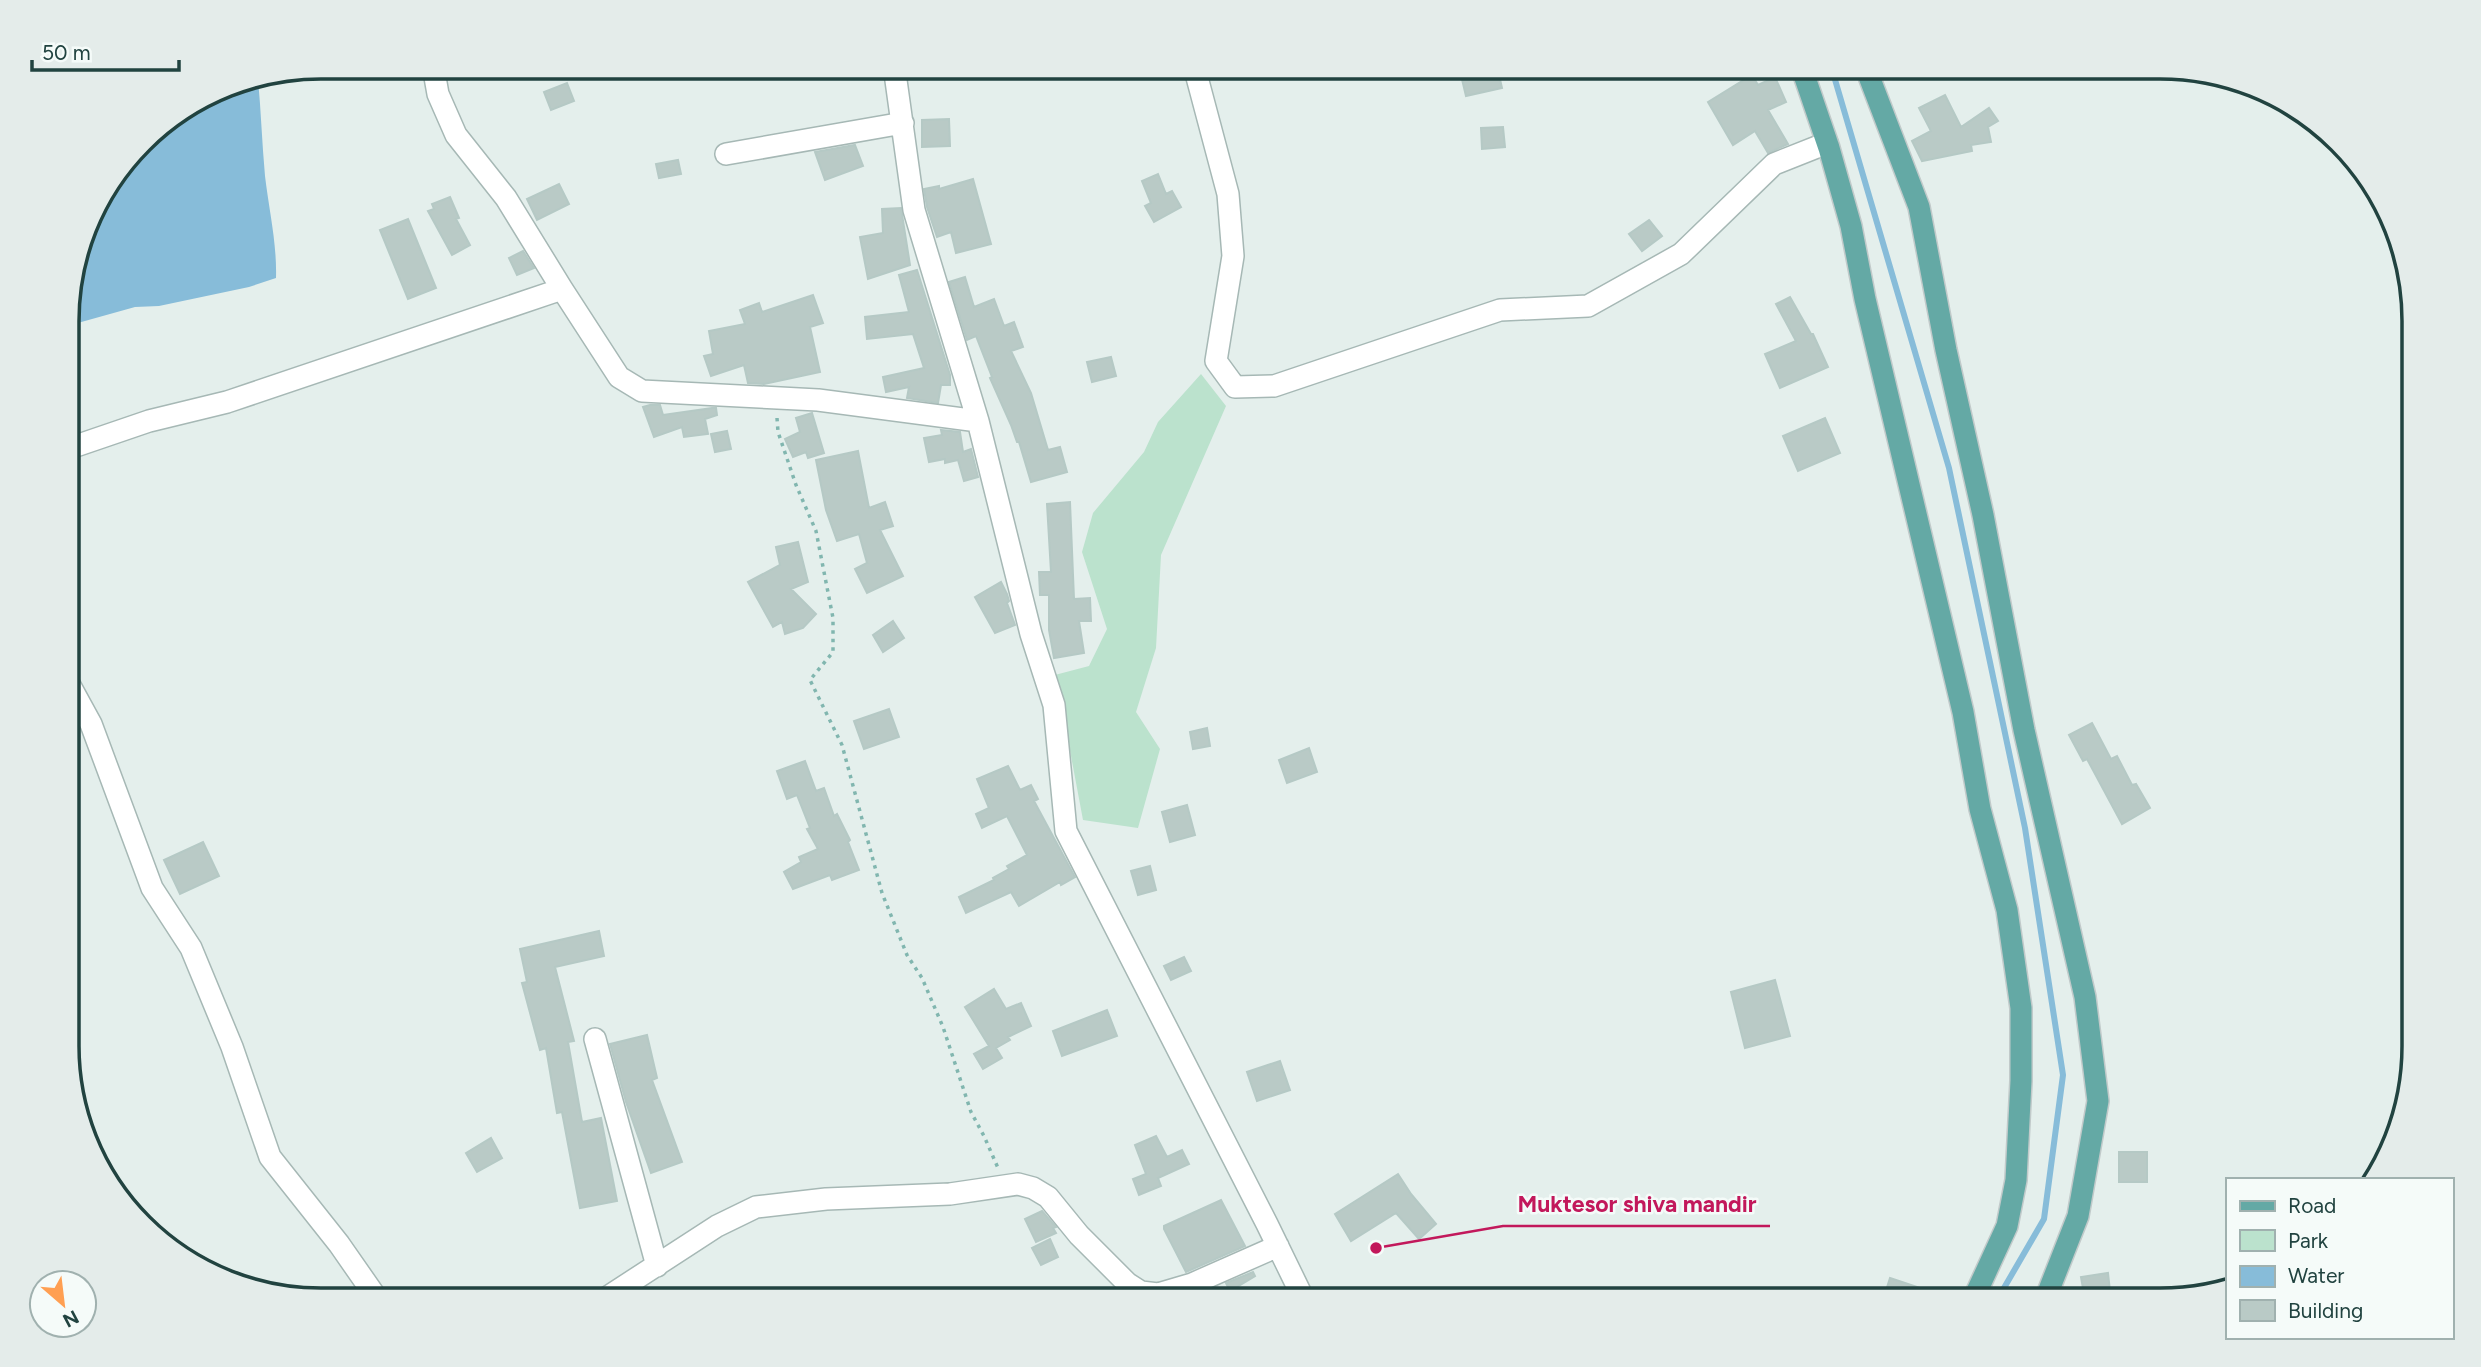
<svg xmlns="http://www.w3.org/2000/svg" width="2481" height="1367" font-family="Figtree,sans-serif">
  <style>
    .green { fill: #bbe2cd }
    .water { fill: #87bcd9 }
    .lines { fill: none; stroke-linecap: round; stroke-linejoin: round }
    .stream { stroke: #87bcd9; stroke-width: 6 }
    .building { fill: #b9cac6; stroke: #b5c9c5; stroke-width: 2 }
    .minor-casing { stroke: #a6b8b5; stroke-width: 24 }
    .major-casing { stroke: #c1caca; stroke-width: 24 }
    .path { stroke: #81b6af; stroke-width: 3.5; stroke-dasharray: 3.5 5; stroke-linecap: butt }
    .minor { stroke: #fff; stroke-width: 21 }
    .major { stroke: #64a9a5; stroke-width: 21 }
    .rim { fill: none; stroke: #214340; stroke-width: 3.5 }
    .leader { fill: none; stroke: #c2185b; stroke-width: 2.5 }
    .callout-dot { fill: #c2185b; stroke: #f5fbf9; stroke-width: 2.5 }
    .callout-label { font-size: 23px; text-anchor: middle; font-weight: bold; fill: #c2185b; stroke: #f5fbf9; stroke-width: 5; stroke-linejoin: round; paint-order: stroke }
  </style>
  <rect width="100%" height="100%" fill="#e4efec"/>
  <path class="green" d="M 1201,374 L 1226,406 L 1161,555 L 1156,648 L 1136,712 L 1160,749 L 1138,828 L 1083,820 L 1068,740 L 1051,676 L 1089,666 L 1107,629 L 1082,552 L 1093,513 L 1144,452 L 1158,422 Z"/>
  <path class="water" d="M 258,79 C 261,111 262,143 265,176 C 269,210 277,243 276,278 L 249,287 L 159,306 L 135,307 L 67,326 L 67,304 L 93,209 L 153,130 L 224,86 Z"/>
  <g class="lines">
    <path class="stream" d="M 1831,66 L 1949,468 L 2025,828 L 2063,1075 L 2044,1219 L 1997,1300"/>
  </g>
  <path class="building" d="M 1479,66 L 1497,66 L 1502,88 L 1466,96 L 1460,71 Z
    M 1752,75 L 1758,85 L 1775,77 L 1786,102 L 1768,110 L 1788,144 L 1768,153 L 1755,131 L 1733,145 L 1708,102 Z
    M 567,83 L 574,101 L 551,110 L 544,92 Z
    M 1945,95 L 1961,127 L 1989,108 L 1998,121 L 1988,127 L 1991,142 L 1971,145 L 1972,151 L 1922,161 L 1912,141 L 1931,131 L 1919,108 Z
    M 949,119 L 950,146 L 922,147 L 922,120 Z
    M 1503,127 L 1505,147 L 1482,149 L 1481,128 Z
    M 855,145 L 863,166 L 825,180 L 815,152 Z
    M 678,160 L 681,174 L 659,178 L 656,164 Z
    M 1158,174 L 1166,194 L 1172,191 L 1181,207 L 1154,222 L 1145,206 L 1151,203 L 1142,181 Z
    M 973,179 L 991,244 L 956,253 L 951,232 L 937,237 L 927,207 L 924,189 L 939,186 L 939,189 Z
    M 559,184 L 569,204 L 537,220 L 527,199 Z
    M 450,197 L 459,218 L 456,219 L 470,245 L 452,255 L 428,211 L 434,209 L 432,204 Z
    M 901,208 L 910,265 L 868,279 L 860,237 L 883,233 L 882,209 Z
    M 408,219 L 436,288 L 408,299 L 380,230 Z
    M 1649,220 L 1662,236 L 1642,251 L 1629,234 Z
    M 523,251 L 534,268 L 517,275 L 509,258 Z
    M 917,270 L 950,375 L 950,385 L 941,385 L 938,403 L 907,398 L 909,387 L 886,392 L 883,377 L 924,368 L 913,334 L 867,339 L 865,317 L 909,312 L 899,275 Z
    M 965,277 L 974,307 L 994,299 L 1004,326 L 1014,322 L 1023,347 L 1011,351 L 1031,393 L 1048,450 L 1060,447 L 1067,472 L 1031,482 L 1019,442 L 1017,442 L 1011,425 L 990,378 L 992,377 L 976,336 L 967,340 L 949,282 Z
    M 813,295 L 823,323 L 810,327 L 820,372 L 764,384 L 748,383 L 744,365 L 711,376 L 704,356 L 713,354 L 709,331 L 745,324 L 740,310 L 759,303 L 762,312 Z
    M 1790,297 L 1811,334 L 1813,334 L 1828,367 L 1780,388 L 1765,354 L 1796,341 L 1776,304 Z
    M 1111,357 L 1116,376 L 1092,382 L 1087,362 Z
    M 650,405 L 660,405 L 663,415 L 712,408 L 716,408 L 717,415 L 705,419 L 708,434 L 684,437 L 682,427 L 654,437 L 643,407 Z
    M 812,413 L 824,453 L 808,458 L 806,452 L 793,457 L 785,439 L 800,432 L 796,418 Z
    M 1825,418 L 1840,453 L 1798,471 L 1783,436 Z
    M 941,430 L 960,432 L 963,452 L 971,449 L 978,477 L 964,481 L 958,460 L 945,463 L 945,459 L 929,462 L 924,438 L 942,435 Z
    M 727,431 L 731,449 L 715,452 L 711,434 Z
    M 858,451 L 869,508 L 885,502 L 893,526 L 880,530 L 903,576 L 867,593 L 855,569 L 867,563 L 859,534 L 837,541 L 826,510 L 816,460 Z
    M 1070,502 L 1074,599 L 1090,598 L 1091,621 L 1079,621 L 1084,653 L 1054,658 L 1049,630 L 1049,595 L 1040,595 L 1039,572 L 1051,572 L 1047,504 Z
    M 798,542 L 808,582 L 791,589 L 816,614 L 803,628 L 785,634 L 782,622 L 773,627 L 748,582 L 780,565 L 776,547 Z
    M 1001,582 L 1007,594 L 1009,601 L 1007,603 L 1015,625 L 995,633 L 975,597 Z
    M 893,621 L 904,638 L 883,652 L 873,635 Z
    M 889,709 L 899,737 L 864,749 L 854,721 Z
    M 2092,723 L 2111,759 L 2117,756 L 2132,785 L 2136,784 L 2150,808 L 2122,824 L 2087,759 L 2083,761 L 2069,735 Z
    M 1207,728 L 1210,746 L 1193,749 L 1190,732 Z
    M 1309,748 L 1317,772 L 1287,783 L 1279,760 Z
    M 805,761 L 816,791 L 824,788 L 834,816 L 837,814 L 850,840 L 848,842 L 859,870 L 832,880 L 830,875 L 793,889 L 784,872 L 801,862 L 799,857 L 818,849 L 807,829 L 810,828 L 797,795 L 787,799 L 777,771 Z
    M 1008,766 L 1020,790 L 1031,785 L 1038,799 L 1034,801 L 1075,877 L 1061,885 L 1060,882 L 1019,906 L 1011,892 L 966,913 L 959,897 L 994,880 L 993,878 L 1009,869 L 1007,866 L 1027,855 L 1007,816 L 982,828 L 976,814 L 989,808 L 977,779 Z
    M 1187,805 L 1195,835 L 1170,842 L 1162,812 Z
    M 203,842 L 219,876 L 180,894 L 164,860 Z
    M 1150,866 L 1156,890 L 1138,895 L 1131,871 Z
    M 599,931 L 604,956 L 555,967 L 574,1041 L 568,1042 L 582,1122 L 601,1118 L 617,1201 L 580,1208 L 562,1112 L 557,1113 L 546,1048 L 540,1050 L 522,983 L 527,982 L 520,949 Z
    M 1184,957 L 1191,971 L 1171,980 L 1164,966 Z
    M 1775,980 L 1790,1036 L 1745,1048 L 1731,992 Z
    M 994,989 L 1006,1009 L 1021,1003 L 1031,1026 L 1008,1037 L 1010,1040 L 996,1048 L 1002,1058 L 983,1069 L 974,1054 L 989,1046 L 965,1007 Z
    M 1107,1010 L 1117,1036 L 1062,1056 L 1053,1031 Z
    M 647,1035 L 657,1078 L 652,1080 L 682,1162 L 651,1173 L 626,1102 L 610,1044 Z
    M 1280,1061 L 1290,1090 L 1257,1101 L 1247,1072 Z
    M 1156,1136 L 1167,1157 L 1182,1150 L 1189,1164 L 1158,1178 L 1161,1186 L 1139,1195 L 1133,1179 L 1146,1174 L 1135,1145 Z
    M 491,1138 L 502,1158 L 477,1172 L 466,1153 Z
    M 2119,1152 L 2147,1152 L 2147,1182 L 2119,1182 Z
    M 1398,1174 L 1411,1194 L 1436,1224 L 1419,1239 L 1396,1213 L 1351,1241 L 1335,1214 Z
    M 1221,1200 L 1245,1246 L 1186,1272 L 1164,1229 L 1164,1226 Z
    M 1042,1211 L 1056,1227 L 1053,1228 L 1056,1233 L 1036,1242 L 1025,1219 Z
    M 1050,1239 L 1058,1257 L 1041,1265 L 1032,1248 Z
    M 1253,1272 L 1255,1276 L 1230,1291 L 1226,1283 Z
    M 2108,1273 L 2110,1291 L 2084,1294 L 2081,1277 Z
    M 1890,1278 L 1947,1297 L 1947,1300 L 1883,1300 Z"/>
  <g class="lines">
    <defs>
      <path id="minor" d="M 433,66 L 438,94 L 456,135 L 506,198 L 562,289
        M 894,66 L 914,210 L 978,421
        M 1194,66 L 1228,194 L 1233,256 L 1216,361 L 1235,387 L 1274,386 L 1500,310 L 1588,306 L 1681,254 L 1774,164 L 1827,143
        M 726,154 L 903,123
        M 67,449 L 149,421 L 227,402 L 562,289 L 619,377 L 642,391 L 818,400 L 978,421 L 1031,634 L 1054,705 L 1066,831 L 1267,1224 L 1304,1300
        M 68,682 L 91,724 L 152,888 L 191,948 L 232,1047 L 270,1157 L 339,1244 L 378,1300
        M 595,1039 L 657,1266
        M 603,1300 L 717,1226 L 756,1207 L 826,1199 L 950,1194 L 1018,1184 L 1033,1188 L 1048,1197 L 1079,1235 L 1127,1283 L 1141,1292 L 1158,1294 L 1192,1284 L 1278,1246"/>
      <path id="major" d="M 1801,66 L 1829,148 L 1851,226 L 1865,299 L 1963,712 L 1980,809 L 2007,910 L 2021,1008 L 2021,1081 L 2016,1180 L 2007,1226 L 1973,1300
        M 1865,66 L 1919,207 L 1946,350 L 1983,515 L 2024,730 L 2085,997 L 2098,1101 L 2078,1216 L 2045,1300"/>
    </defs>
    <use href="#minor" class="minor-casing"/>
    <use href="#major" class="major-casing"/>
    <path class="path" d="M 777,418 L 778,432 L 796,485 L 816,531 L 833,618 L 833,652 L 810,680 L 842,745 L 882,893 L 907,955 L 922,978 L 943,1027 L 971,1112 L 984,1136 L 998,1168"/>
    <use href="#minor" class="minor"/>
    <use href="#major" class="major"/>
  </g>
  <path d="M0 0H2481V1367H0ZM321 79H2160A242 242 0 0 1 2402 321V1046A242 242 0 0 1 2160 1288H321A242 242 0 0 1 79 1046V321A242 242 0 0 1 321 79Z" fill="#e4ecea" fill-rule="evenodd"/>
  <path class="rim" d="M321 79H2160A242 242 0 0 1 2402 321V1046A242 242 0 0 1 2160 1288H321A242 242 0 0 1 79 1046V321A242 242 0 0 1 321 79Z"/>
  <path class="leader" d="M1376 1248L1503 1226H1770"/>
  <circle class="callout-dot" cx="1376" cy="1248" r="7"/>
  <g class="callout-label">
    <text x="1637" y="1212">Muktesor shiva mandir</text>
  </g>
  <rect x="2226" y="1178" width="228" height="161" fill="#f5fbf9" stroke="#a0b1af" stroke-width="2"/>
  <rect x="2240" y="1201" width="35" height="10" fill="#64a9a5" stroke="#a0b1af" stroke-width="2"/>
  <text x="2288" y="1213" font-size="21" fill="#214340">Road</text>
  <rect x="2240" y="1230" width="35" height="21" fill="#bbe2cd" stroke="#a0b1af" stroke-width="2"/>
  <text x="2288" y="1248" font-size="21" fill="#214340">Park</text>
  <rect x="2240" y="1266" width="35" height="21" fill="#87bcd9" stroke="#a0b1af" stroke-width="2"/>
  <text x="2288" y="1283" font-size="21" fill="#214340">Water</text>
  <rect x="2240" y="1300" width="35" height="21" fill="#b9cac6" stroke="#a0b1af" stroke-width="2"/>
  <text x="2288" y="1318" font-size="21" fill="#214340">Building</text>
  <g transform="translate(63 1304) rotate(152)"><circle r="33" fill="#f5fbf9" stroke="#a0b1af" stroke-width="2"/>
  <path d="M0-5L12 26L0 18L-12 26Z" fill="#ff9f52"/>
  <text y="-10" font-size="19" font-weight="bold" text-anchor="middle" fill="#214340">N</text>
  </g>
  <path d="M32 60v10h147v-10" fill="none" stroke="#214340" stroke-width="3.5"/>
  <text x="42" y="60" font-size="21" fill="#214340" stroke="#f5fbf9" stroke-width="5" paint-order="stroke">50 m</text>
</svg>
